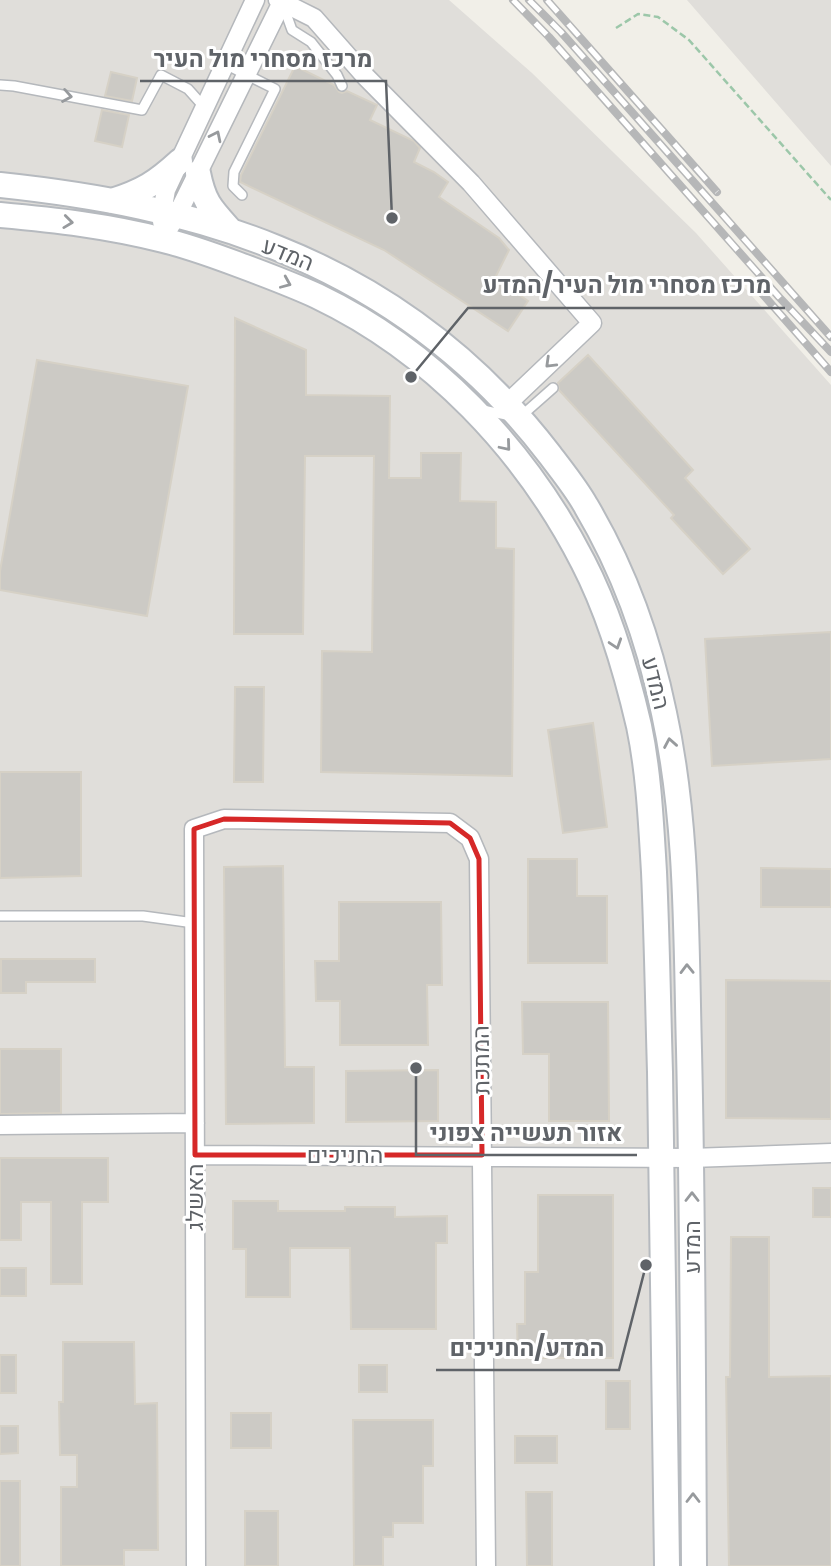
<svg xmlns="http://www.w3.org/2000/svg" width="831" height="1566" font-family="Poppins,Heebo,sans-serif">
  <style>
    .industrial { fill: #e0deda }
    .building { fill: #cccac5; stroke: #d6d1c6; stroke-width: 2 }
    .lines { fill: none; stroke-linecap: round; stroke-linejoin: round }
    .lane-casing { stroke: #b5b8bc; stroke-width: 12 }
    .street-casing { stroke: #b5b8bc; stroke-width: 21 }
    .secondary-casing { stroke: #b6babf; stroke-width: 28 }
    .path { stroke: #9cc7a9; stroke-width: 2.5; stroke-dasharray: 7 3.5; stroke-linecap: butt }
    .lane { stroke: #fff; stroke-width: 9 }
    .street { stroke: #fff; stroke-width: 18 }
    .secondary { stroke: #fff; stroke-width: 24 }
    .rail-casing { stroke: #b6b7b8; stroke-width: 8 }
    .rail { stroke: #fff; stroke-width: 5; stroke-dasharray: 16; stroke-linecap: butt }
    .oneway { stroke: #979a9d }
    .marked { fill: none; stroke: #d62828; stroke-width: 5; stroke-linejoin: round }
    .labels { text-anchor: middle; dominant-baseline: central; stroke-width: 6; stroke-linejoin: round; paint-order: stroke }
    .street-label { font-size: 23px; fill: #5f6368; stroke: #fff }
    .leader { fill: none; stroke: #5f6368; stroke-width: 2.5 }
    .callout-dot { fill: #5f6368; stroke: #fff; stroke-width: 2.5 }
    .callout-label { font-size: 24px; text-anchor: middle; font-weight: bold; fill: #5f6368; stroke: #fff; stroke-width: 6; stroke-linejoin: round; paint-order: stroke }
  </style>
  <rect width="100%" height="100%" fill="#f1efe8"/>
  <path class="industrial" d="M 0,0 L 449,0 L 532,73 L 696,233 L 831,385 L 831,1566 L 0,1566 Z
    M 687,0 L 831,0 L 831,166 Z"/>
  <path class="building" d="M 295,66 L 334,85 L 339,92 L 342,93 L 347,91 L 377,105 L 370,120 L 414,141 L 420,148 L 414,162 L 434,172 L 448,182 L 439,197 L 499,238 L 509,250 L 495,278 L 528,301 L 508,331 L 384,250 L 240,182 L 241,175 Z
    M 111,72 L 137,78 L 132,101 L 105,96 Z
    M 102,110 L 129,115 L 122,147 L 95,141 Z
    M 235,318 L 306,350 L 306,395 L 390,396 L 389,478 L 421,478 L 421,453 L 461,453 L 460,501 L 496,502 L 496,548 L 514,549 L 512,776 L 321,772 L 322,651 L 372,652 L 374,456 L 305,456 L 303,634 L 234,634 Z
    M 588,355 L 693,470 L 685,478 L 750,549 L 723,574 L 671,518 L 674,515 L 559,390 L 558,383 Z
    M 37,360 L 188,386 L 147,616 L 0,590 L 0,571 Z
    M 831,632 L 831,759 L 712,766 L 705,639 Z
    M 235,687 L 264,687 L 263,782 L 234,782 Z
    M 593,723 L 607,827 L 563,833 L 548,730 Z
    M 0,772 L 81,772 L 81,876 L 0,878 Z
    M 528,859 L 577,859 L 577,896 L 607,896 L 607,963 L 528,963 Z
    M 283,866 L 285,1067 L 314,1067 L 314,1123 L 226,1124 L 224,867 Z
    M 761,868 L 831,869 L 831,907 L 761,907 Z
    M 339,902 L 441,902 L 442,985 L 427,985 L 428,1045 L 340,1045 L 340,1001 L 316,1001 L 315,961 L 339,961 Z
    M 1,959 L 95,959 L 95,982 L 26,982 L 26,993 L 1,993 Z
    M 726,980 L 831,981 L 831,1119 L 726,1118 Z
    M 522,1002 L 608,1002 L 609,1121 L 549,1121 L 549,1054 L 523,1054 Z
    M 0,1049 L 61,1049 L 61,1113 L 0,1114 Z
    M 438,1070 L 438,1121 L 346,1122 L 346,1071 Z
    M 0,1158 L 108,1158 L 108,1202 L 82,1202 L 82,1284 L 51,1284 L 51,1202 L 21,1202 L 21,1240 L 0,1240 Z
    M 813,1188 L 831,1188 L 831,1217 L 813,1217 Z
    M 538,1195 L 613,1195 L 613,1358 L 518,1358 L 517,1324 L 525,1324 L 525,1272 L 538,1272 Z
    M 233,1201 L 278,1201 L 278,1211 L 345,1211 L 345,1207 L 395,1207 L 395,1217 L 447,1216 L 447,1243 L 436,1243 L 436,1329 L 351,1329 L 350,1248 L 290,1248 L 290,1297 L 246,1297 L 246,1249 L 233,1249 Z
    M 731,1237 L 769,1237 L 769,1377 L 831,1376 L 831,1566 L 729,1566 L 726,1377 L 730,1377 Z
    M 0,1268 L 26,1268 L 26,1296 L 0,1296 Z
    M 63,1342 L 134,1342 L 135,1404 L 157,1403 L 158,1550 L 124,1550 L 124,1566 L 61,1566 L 61,1487 L 77,1487 L 77,1455 L 60,1455 L 59,1402 L 63,1402 Z
    M 0,1355 L 16,1355 L 16,1393 L 0,1393 Z
    M 359,1365 L 387,1365 L 387,1392 L 359,1392 Z
    M 606,1381 L 630,1381 L 630,1429 L 606,1429 Z
    M 231,1413 L 271,1413 L 271,1448 L 231,1448 Z
    M 353,1420 L 433,1420 L 433,1466 L 423,1466 L 423,1523 L 393,1523 L 393,1537 L 383,1537 L 383,1566 L 354,1566 Z
    M 0,1426 L 18,1426 L 18,1453 L 0,1454 Z
    M 515,1436 L 557,1436 L 557,1463 L 515,1463 Z
    M 0,1481 L 20,1481 L 20,1566 L 0,1566 Z
    M 526,1492 L 552,1492 L 552,1566 L 527,1566 Z
    M 245,1511 L 278,1511 L 278,1566 L 245,1566 Z"/>
  <g class="lines">
    <defs>
      <path id="lane" d="M 283,5 L 292,30 L 311,42 L 337,75 L 342,86
        M 225,64 L 275,89 L 234,172 L 233,186 L 242,195
        M 0,85 L 14,86 L 142,110 L 161,75 L 188,89 L 205,108
        M 483,410 L 519,418 L 553,388
        M 0,916 L 143,916 L 194,923"/>
      <path id="street" d="M 278,0 L 314,18 L 366,77 L 471,183 L 592,323 L 507,404
        M 162,222 L 162,212 L 166,190 L 255,0
        M 162,239 L 177,215 L 282,2
        M 0,1125 L 195,1123
        M 195,1155 L 691,1158 L 831,1153
        M 196,1566 L 194,829 L 224,819 L 450,823 L 470,838 L 479,859 L 486,1566"/>
      <path id="secondary" d="M 198,173 C 204,203 211,209 231,231
        M 0,185 C 94,195 189,212 277,248 C 387,292 478,361 550,455 C 562,471 576,488 586,506 C 624,570 649,640 664,713 C 688,823 686,938 689,1050 C 693,1222 693,1394 694,1566
        M 112,201 C 143,191 156,183 180,161
        M 0,215 C 55,220 109,226 163,240 C 188,246 213,255 237,264 C 264,274 291,284 317,296 C 432,351 525,449 583,562 C 609,612 626,670 639,726 C 649,774 651,823 654,872 C 657,939 658,1005 660,1072 C 663,1236 665,1401 667,1566"/>
    </defs>
    <use href="#lane" class="lane-casing"/>
    <use href="#street" class="street-casing"/>
    <use href="#secondary" class="secondary-casing"/>
    <path class="path" d="M 616,28 L 638,14 L 658,17 L 689,40 L 831,200"/>
    <use href="#lane" class="lane"/>
    <use href="#street" class="street"/>
    <use href="#secondary" class="secondary"/>
    <defs>
      <path id="rail" d="M 513,0 L 549,37 L 779,297 L 831,352
        M 529,0 L 561,32 L 831,337
        M 547,0 L 717,192
        M 752,282 L 831,372"/>
    </defs>
    <use href="#rail" class="rail-casing"/>
    <use href="#rail" class="rail"/>
  </g>
  <defs><path id="oneway-chevron" d="M-2-3.5L2.5 0L-2 3.5" fill="none" stroke-width="1.6" stroke-linecap="round" stroke-linejoin="round" transform="scale(1.75)"/></defs>
  <g class="oneway">
    <use href="#oneway-chevron" transform="translate(67 96) rotate(10)"/>
    <use href="#oneway-chevron" transform="translate(216 136) rotate(-64)"/>
    <use href="#oneway-chevron" transform="translate(68 222) rotate(7)"/>
    <use href="#oneway-chevron" transform="translate(286 283) rotate(23)"/>
    <use href="#oneway-chevron" transform="translate(550 363) rotate(136)"/>
    <use href="#oneway-chevron" transform="translate(506 446) rotate(50)"/>
    <use href="#oneway-chevron" transform="translate(616 644) rotate(72)"/>
    <use href="#oneway-chevron" transform="translate(670 743) rotate(-100)"/>
    <use href="#oneway-chevron" transform="translate(687 969) rotate(-91)"/>
    <use href="#oneway-chevron" transform="translate(692 1197) rotate(-90)"/>
    <use href="#oneway-chevron" transform="translate(693 1498) rotate(-90)"/>
  </g>
  <path class="marked" d="M 224,819 L 450,823 L 470,838 L 479,859 L 482,1155 L 195,1155 L 194,829 Z"/>
  <g class="labels">
    <g class="street-label">
      <text transform="translate(288 254) rotate(22)">המדע</text>
      <text transform="translate(656 683) rotate(76)">המדע</text>
      <text transform="translate(481 1060) rotate(-91)">המתכת</text>
      <text x="345" y="1155">החניכים</text>
      <text transform="translate(195 1197) rotate(-90)">האשלג</text>
      <text transform="translate(692 1247) rotate(-90)">המדע</text>
    </g>
  </g>
  <path class="leader" d="M392 218L386 81H140M411 377L468 308H785M416 1068L416 1155H637M646 1265L619 1370H436"/>
  <g class="callout-dot">
    <circle cx="392" cy="218" r="7"/>
    <circle cx="411" cy="377" r="7"/>
    <circle cx="416" cy="1068" r="7"/>
    <circle cx="646" cy="1265" r="7"/>
  </g>
  <g class="callout-label">
    <text x="263" y="67">מרכז מסחרי מול העיר</text>
    <text x="627" y="293">מרכז מסחרי מול העיר/המדע</text>
    <text x="526" y="1141">אזור תעשייה צפוני</text>
    <text x="527" y="1356">המדע/החניכים</text>
  </g>
</svg>
